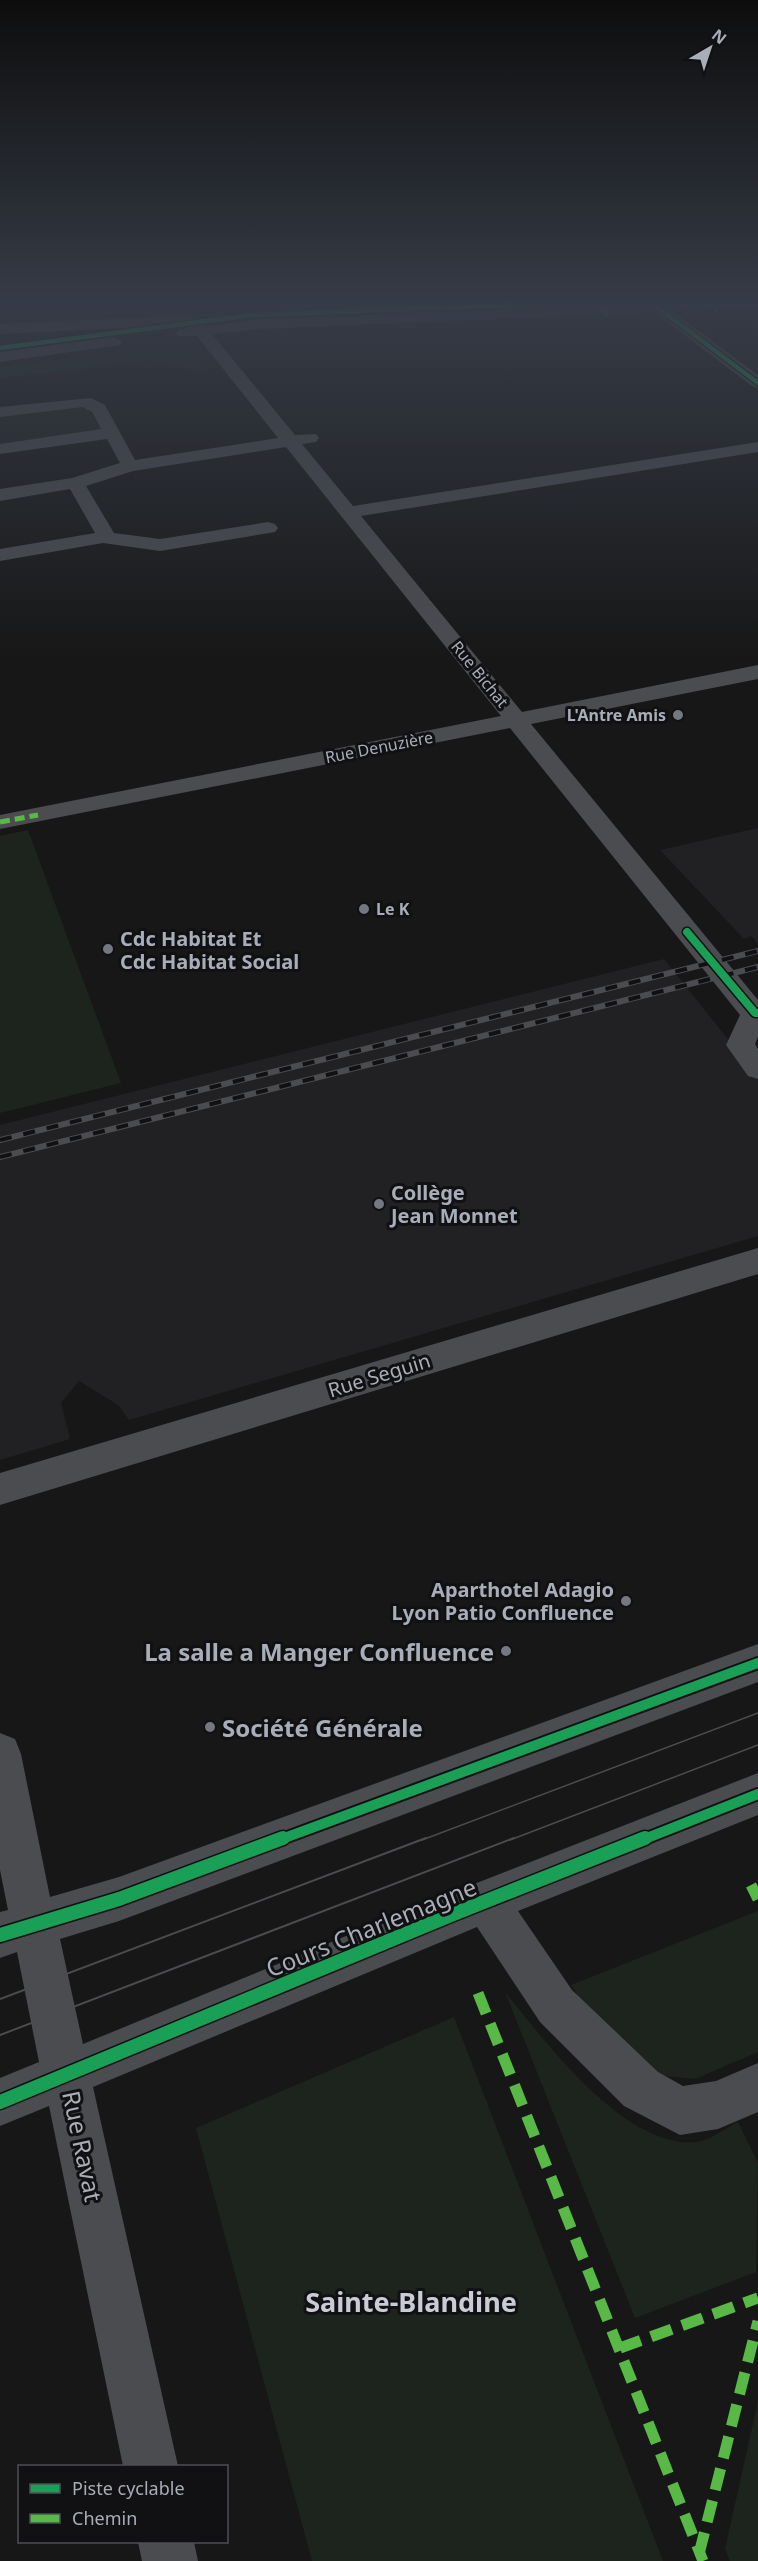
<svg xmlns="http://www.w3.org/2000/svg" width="758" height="2561" font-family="'Noto Sans',sans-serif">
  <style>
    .built { fill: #212123 }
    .green { fill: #1d241e }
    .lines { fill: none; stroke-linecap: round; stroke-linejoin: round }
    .minor { fill: #4b4c50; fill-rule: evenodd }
    .tram-far1 { stroke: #4b4c4f; stroke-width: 1.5 }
    .tram { stroke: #4b4c4f; stroke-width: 2 }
    .rail-casing { stroke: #4b4c4f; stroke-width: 6 }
    .rail { stroke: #111113; stroke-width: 4; stroke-dasharray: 12; stroke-linecap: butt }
    .quiet-far2 { stroke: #58b947; stroke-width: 4; stroke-dasharray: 8 4; stroke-linecap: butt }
    .quiet-far1 { stroke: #58b947; stroke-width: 5; stroke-dasharray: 10 5; stroke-linecap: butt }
    .quiet { stroke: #58b947; stroke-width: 11; stroke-dasharray: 22 11; stroke-linecap: butt }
    .cycleway-far3-casing { stroke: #111113; stroke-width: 7 }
    .cycleway-far2-casing { stroke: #111113; stroke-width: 11 }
    .cycleway-far1-casing { stroke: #111113; stroke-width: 14 }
    .cycleway-casing { stroke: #111113; stroke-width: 17 }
    .cycleway-far3 { stroke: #1a9f57; stroke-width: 4.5 }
    .cycleway-far2 { stroke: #1a9f57; stroke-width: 8 }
    .cycleway-far1 { stroke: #1a9f57; stroke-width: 10 }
    .cycleway { stroke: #1a9f57; stroke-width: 14 }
    .poi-dot { fill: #757880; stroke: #111113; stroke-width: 2 }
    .labels { text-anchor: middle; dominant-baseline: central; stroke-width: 6; stroke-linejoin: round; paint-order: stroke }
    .far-street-label { font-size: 16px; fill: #a8adb8; stroke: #111113 }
    .far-poi-label { font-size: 16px; font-weight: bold; fill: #a8adb8; stroke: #111113; text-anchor: end }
    .poi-label { font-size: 20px; font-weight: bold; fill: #a8adb8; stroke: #111113; text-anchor: start }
    .street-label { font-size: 20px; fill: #a8adb8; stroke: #111113 }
    .near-poi-label { font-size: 24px; font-weight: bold; fill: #a8adb8; stroke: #111113; text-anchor: end }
    .near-street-label { font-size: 24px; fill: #a8adb8; stroke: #111113 }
    .near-quarter-label { font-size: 27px; font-weight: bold; fill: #c9ccd4; stroke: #111113 }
  </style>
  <rect width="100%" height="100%" fill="#171717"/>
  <path class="built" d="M 758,828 L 758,944 L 752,936 L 744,939 L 660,850 Z
    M 664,959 L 758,1077 L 758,1236 L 129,1420 L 118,1405 L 79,1381 L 61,1403 L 70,1439 L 0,1460 L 0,1125 Z"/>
  <path class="green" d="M 169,347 L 184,347 L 209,372 L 146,360 L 0,379 L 0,367 Z
    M 83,406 L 89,409 L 100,428 L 96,431 L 0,445 L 0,416 Z
    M 28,830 L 121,1083 L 0,1113 L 0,836 Z
    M 758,1911 L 758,2052 L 695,2079 L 653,2075 L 601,2031 L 571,1985 Z
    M 505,1992 C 546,2042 624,2149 697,2142 C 710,2140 726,2128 738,2122 L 758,2163 L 756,2272 L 635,2318 Z
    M 454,2017 L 663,2561 L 312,2561 L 196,2128 Z
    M 758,2401 L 758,2561 L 730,2561 L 725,2549 Z"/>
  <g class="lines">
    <path class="minor" d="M 758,300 L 758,307 L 672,311 L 758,375 L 758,388 L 752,386 L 654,312 L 259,329 L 212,334 L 295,435 L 316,434 L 319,438 L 316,442 L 302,444 L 353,506 L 758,442 L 758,452 L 361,516 L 522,712 L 758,665 L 758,679 L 531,724 L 758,1000 L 758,1037 L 755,1044 L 758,1049 L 758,1079 L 748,1076 L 726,1045 L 740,1015 L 510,728 L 0,829 L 0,815 L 501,716 L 286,447 L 133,471 L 86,486 L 114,533 L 160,539 L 268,522 L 275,524 L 278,528 L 275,532 L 160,551 L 103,543 L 0,561 L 0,549 L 95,533 L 70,489 L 0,501 L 0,489 L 72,478 L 120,463 L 107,439 L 0,454 L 0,444 L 101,429 L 92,412 L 83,407 L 0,417 L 0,407 L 91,398 L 105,405 L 135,460 L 278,438 L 197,336 L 178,336 L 175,333 L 178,330 L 189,328 L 185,325 L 0,334 L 0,324 L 189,315 L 204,326 L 259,319 Z
      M 114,337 L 122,342 L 119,345 L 0,362 L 0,352 Z
      M 758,1248 L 758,1274 L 0,1505 L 0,1473 Z
      M 758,1644 L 758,1682 L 119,1921 L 60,1939 L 83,2044 L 451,1893 L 758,1773 L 758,1815 L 518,1911 L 572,1990 L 658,2072 L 683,2086 L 716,2081 L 758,2063 L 758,2112 L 718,2129 L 680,2135 L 624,2106 L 540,2022 L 477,1927 L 93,2087 L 178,2466 L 123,2466 L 49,2106 L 0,2126 L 0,2078 L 39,2062 L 17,1952 L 0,1958 L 0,1912 L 8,1910 L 0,1870 L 0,1733 L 15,1739 L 21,1754 L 50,1897 L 119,1877 Z
      M 138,2542 L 194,2542 L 198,2561 L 142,2561 Z"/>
    <path class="tram-far1" d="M 422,1840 L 758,1713
      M 510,1840 L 758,1745"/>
    <path class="tram" d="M 0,1999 L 426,1838
      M 0,2035 L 514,1838"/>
    <defs>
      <path id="rail" d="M 0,1140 L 758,951
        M 0,1157 L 758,967"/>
    </defs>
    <use href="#rail" class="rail-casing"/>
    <use href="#rail" class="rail"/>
    <path class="quiet-far2" d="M 597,300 L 607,316
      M 682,300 L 686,306
      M 709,300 L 717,311"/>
    <path class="quiet-far1" d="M 0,822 L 38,815"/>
    <path class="quiet" d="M 751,1885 L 758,1899
      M 478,1993 L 703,2561
      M 620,2348 L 758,2298
      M 699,2554 L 758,2321"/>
    <defs>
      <path id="cycleway-far3" d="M 657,307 L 758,383
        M 0,348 L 252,315 L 648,300"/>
      <path id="cycleway-far2" d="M 687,932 L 755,1013 L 758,1013"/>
      <path id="cycleway-far1" d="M 279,1840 L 758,1663
        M 642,1840 L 758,1794"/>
      <path id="cycleway" d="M 0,1935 L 119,1899 L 283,1838
        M 0,2102 L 451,1915 L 645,1838"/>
    </defs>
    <use href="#cycleway-far3" class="cycleway-far3-casing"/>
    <use href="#cycleway-far2" class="cycleway-far2-casing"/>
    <use href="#cycleway-far1" class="cycleway-far1-casing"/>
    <use href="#cycleway" class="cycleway-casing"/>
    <use href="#cycleway-far3" class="cycleway-far3"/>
    <use href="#cycleway-far2" class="cycleway-far2"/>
    <use href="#cycleway-far1" class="cycleway-far1"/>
    <use href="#cycleway" class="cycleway"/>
  </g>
  <linearGradient id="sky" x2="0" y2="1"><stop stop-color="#0d0d0d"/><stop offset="0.46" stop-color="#363c47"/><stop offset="1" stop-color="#363c47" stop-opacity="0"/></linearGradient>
  <rect width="758" height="658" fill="url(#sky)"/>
  <g class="poi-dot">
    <circle cx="678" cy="715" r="6"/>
    <circle cx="364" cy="909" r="6"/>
    <circle cx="108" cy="949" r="6"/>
    <circle cx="379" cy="1204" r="6"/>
    <circle cx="626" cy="1601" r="6"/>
    <circle cx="506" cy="1651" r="6"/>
    <circle cx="210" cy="1727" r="6"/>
  </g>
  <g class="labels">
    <g class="far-street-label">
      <text transform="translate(480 674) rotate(51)">Rue Bichat</text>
      <text transform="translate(379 747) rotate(-11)">Rue Denuzière</text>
    </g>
    <g class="far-poi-label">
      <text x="666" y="715">L'Antre Amis</text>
      <text x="376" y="909" text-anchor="start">Le K</text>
    </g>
    <g class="poi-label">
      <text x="120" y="938">Cdc Habitat Et<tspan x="120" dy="23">Cdc Habitat Social</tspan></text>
      <text x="391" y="1192">Collège<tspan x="391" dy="23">Jean Monnet</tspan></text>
      <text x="614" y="1589" text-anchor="end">Aparthotel Adagio<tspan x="614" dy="23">Lyon Patio Confluence</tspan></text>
    </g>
    <g class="street-label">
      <text transform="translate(379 1375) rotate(-17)">Rue Seguin</text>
    </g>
    <g class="near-poi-label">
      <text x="494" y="1651">La salle a Manger Confluence</text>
      <text x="222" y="1727" text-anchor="start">Société Générale</text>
    </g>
    <g class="near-street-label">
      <text transform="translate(371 1927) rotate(-22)">Cours Charlemagne</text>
      <text transform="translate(83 2146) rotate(78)">Rue Ravat</text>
    </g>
    <g class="near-quarter-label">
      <text x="411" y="2301">Sainte-Blandine</text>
    </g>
  </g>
  <rect x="18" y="2465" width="210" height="78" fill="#111113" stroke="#4d4f55" stroke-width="1.5"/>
  <rect x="30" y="2484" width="30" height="9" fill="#1a9f57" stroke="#4d4f55" stroke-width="1.5"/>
  <text x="72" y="2495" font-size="18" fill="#a8adb8">Piste cyclable</text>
  <rect x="30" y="2514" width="30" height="9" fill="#58b947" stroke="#4d4f55" stroke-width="1.5"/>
  <text x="72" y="2525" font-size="18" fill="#a8adb8">Chemin</text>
  <g transform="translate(710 48) rotate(39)" stroke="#111113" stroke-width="4.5" paint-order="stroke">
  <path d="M0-4.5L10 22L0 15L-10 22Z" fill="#a8adb8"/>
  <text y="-9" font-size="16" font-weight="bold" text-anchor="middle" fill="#a8adb8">N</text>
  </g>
</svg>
